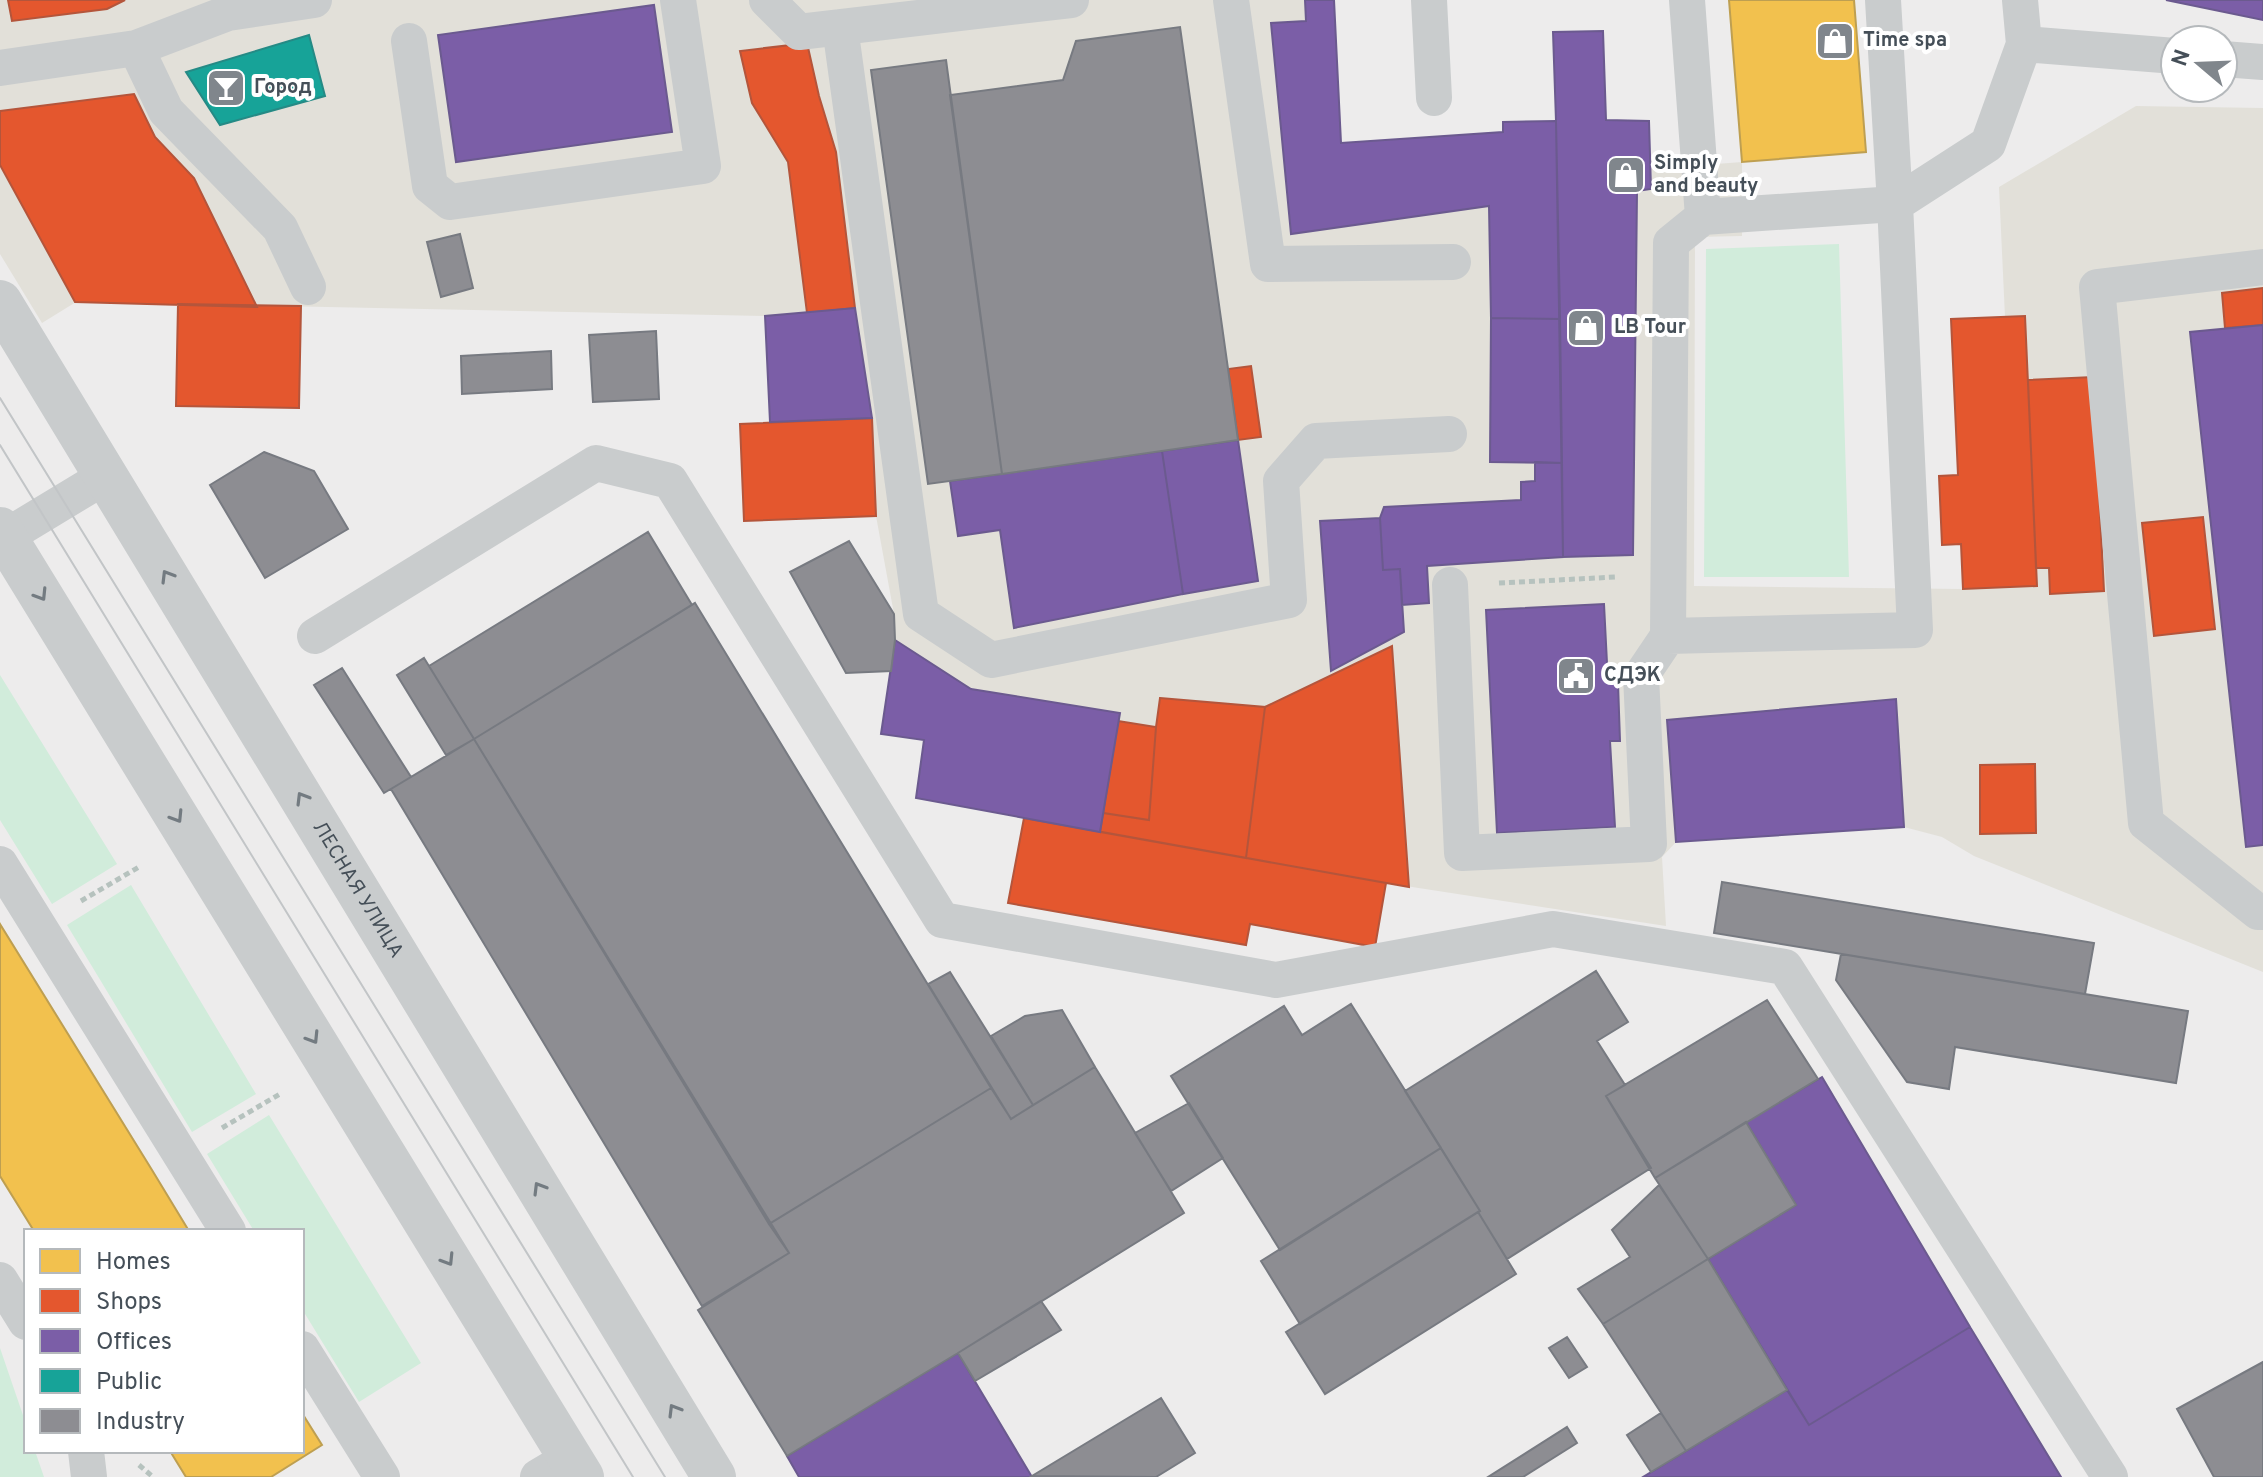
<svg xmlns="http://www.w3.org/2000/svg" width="2263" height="1477" font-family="Overpass,sans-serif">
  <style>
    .commercial { fill: #e2e0d9 }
    .green { fill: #d1ecdb }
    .homes { fill: #f2c14e; stroke: #be9f51; stroke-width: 2 }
    .shops { fill: #e4572e; stroke: #b4553b; stroke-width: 2 }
    .offices { fill: #7b5ea7; stroke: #6b5a8f; stroke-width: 2 }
    .public { fill: #17a398; stroke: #258a85; stroke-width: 2 }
    .industry { fill: #8d8d92; stroke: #777a81; stroke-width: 2 }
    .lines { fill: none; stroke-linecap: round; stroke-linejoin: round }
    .path { stroke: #b6c2be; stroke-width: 5; stroke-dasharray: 6 4; stroke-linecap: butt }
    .service { stroke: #c9cccd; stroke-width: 36 }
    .tertiary { stroke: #c9cccd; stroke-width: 44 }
    .tram { stroke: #c2c5c7; stroke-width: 2 }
    .oneway { stroke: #737b81 }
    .labels { text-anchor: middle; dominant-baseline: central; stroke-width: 8; stroke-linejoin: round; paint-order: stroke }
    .poi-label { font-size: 20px; font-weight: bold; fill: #454f58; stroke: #fff; text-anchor: start }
    .street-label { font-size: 20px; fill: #454f58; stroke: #fff }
  </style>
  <rect width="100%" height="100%" fill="#edecec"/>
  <path class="commercial" d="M 0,0 L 1334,0 L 1342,143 L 1503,132 L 1556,121 L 1553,32 L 1603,31 L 1606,120 L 1649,121 L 1651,169 L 1742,162 L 1742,236 L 1695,237 L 1694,586 L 1963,589 L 2036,586 L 2025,316 L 2005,317 L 1999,187 L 2136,106 L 2263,108 L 2263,972 L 1974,856 L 1942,837 L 1904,827 L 1676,842 L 1662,857 L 1666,926 L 1386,883 L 1100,832 L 971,689 L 895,640 L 894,614 L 876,516 L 872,418 L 855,309 L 765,316 L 76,302 L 42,323 L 0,254 Z"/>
  <path class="green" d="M 1839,244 L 1849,577 L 1704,577 L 1706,249 Z
    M 0,675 L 117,864 L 52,904 L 0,820 Z
    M 131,885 L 256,1094 L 192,1132 L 67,925 Z
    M 269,1115 L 421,1363 L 359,1402 L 302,1309 L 302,1231 L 254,1231 L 207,1154 Z
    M 0,1348 L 26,1424 L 26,1451 L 35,1451 L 44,1477 L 0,1477 Z"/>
  <path class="homes" d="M 1729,0 L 1854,0 L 1866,152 L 1742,162 Z
    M 0,924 L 152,1170 L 189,1231 L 34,1231 L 0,1176 Z
    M 302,1413 L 322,1445 L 271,1477 L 186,1477 L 170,1451 L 302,1451 Z"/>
  <path class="shops" d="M 8,0 L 125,0 L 107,9 L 12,21 Z
    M 807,43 L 819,96 L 836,152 L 855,308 L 807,313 L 788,162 L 752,103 L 740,51 Z
    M 134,94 L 155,137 L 194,178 L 257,307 L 75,302 L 0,165 L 0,111 Z
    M 2263,288 L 2263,325 L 2225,328 L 2222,293 Z
    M 178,304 L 301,306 L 299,408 L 176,406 Z
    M 2025,316 L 2037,586 L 1963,589 L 1961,544 L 1942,545 L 1939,476 L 1958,475 L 1951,319 Z
    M 1251,366 L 1261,437 L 1238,440 L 1228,369 Z
    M 2093,377 L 2104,591 L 2050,594 L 2049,568 L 2036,568 L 2028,380 Z
    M 872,418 L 876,516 L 744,521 L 740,424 Z
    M 2203,517 L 2215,629 L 2154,636 L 2142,523 Z
    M 1392,646 L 1409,887 L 1246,858 L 1265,707 Z
    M 1160,698 L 1265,707 L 1246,858 L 1100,832 L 1103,813 L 1149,820 L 1156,727 Z
    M 1118,721 L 1156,727 L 1149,820 L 1103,813 Z
    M 2035,764 L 2036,833 L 1980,834 L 1980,765 Z
    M 1024,818 L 1386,883 L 1375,947 L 1250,924 L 1246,945 L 1008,903 Z"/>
  <path class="offices" d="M 1305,0 L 1334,0 L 1341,143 L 1503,132 L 1503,122 L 1556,121 L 1560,319 L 1491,318 L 1489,206 L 1291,234 L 1271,23 L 1306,21 Z
    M 2166,0 L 2263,0 L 2263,20 Z
    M 654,5 L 672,132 L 456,162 L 438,35 Z
    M 1603,31 L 1606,120 L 1649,121 L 1651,189 L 1637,191 L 1633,555 L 1563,557 L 1556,121 L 1553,32 Z
    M 855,308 L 872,418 L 770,422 L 765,316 Z
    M 1491,318 L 1560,319 L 1562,463 L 1490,462 Z
    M 2263,325 L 2263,845 L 2246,847 L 2190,332 Z
    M 1238,440 L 1258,581 L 1183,594 L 1162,451 Z
    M 1162,451 L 1183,594 L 1014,628 L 1000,530 L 958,536 L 950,481 Z
    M 1535,462 L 1562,463 L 1563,557 L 1427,566 L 1429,603 L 1402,605 L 1400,569 L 1383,570 L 1380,518 L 1384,507 L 1521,500 L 1521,482 L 1535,481 Z
    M 1380,518 L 1383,570 L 1400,569 L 1404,632 L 1331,671 L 1320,521 Z
    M 1604,604 L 1608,683 L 1618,683 L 1620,741 L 1610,741 L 1615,827 L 1497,833 L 1486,610 Z
    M 895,640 L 971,689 L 1120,713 L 1100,832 L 916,798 L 924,740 L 881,734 Z
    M 1896,699 L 1904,827 L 1676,842 L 1667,720 Z
    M 1822,1077 L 1970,1327 L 1809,1425 L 1708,1259 L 1796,1205 L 1746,1122 Z
    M 1970,1327 L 2061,1477 L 1643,1477 L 1787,1390 L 1809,1425 Z
    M 958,1353 L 1032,1477 L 799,1477 L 787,1456 Z"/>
  <path class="public" d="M 309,35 L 325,96 L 220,125 L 186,72 Z"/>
  <path class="industry" d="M 1180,27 L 1238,440 L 1002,474 L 950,95 L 1063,80 L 1076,41 Z
    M 946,60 L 1002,474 L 928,484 L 871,70 Z
    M 460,234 L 473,288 L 441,297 L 427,242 Z
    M 656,331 L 659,399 L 593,402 L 589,335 Z
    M 551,351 L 552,389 L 462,394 L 461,356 Z
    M 264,452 L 314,471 L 348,529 L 265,578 L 210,485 Z
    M 648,532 L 692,605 L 474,739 L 429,666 Z
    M 849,541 L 894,614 L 895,640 L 891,671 L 846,673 L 790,572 Z
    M 695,603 L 991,1088 L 769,1224 L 474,739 Z
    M 424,658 L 474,739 L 446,755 L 397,675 Z
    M 342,668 L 411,777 L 384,793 L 314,685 Z
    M 474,739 L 789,1253 L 702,1306 L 391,789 Z
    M 1722,882 L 2094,943 L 2085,994 L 1714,933 Z
    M 1841,954 L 2188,1011 L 2176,1083 L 1955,1047 L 1949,1089 L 1907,1082 L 1836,980 Z
    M 1596,971 L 1628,1022 L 1597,1041 L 1625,1085 L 1606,1096 L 1651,1168 L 1507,1259 L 1478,1212 L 1480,1211 L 1405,1091 Z
    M 950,972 L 1033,1105 L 1011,1119 L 928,984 Z
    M 1767,1000 L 1818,1079 L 1655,1178 L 1606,1096 Z
    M 1351,1004 L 1441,1148 L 1280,1250 L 1171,1076 L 1284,1006 L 1302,1035 Z
    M 1062,1010 L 1095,1067 L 1033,1105 L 991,1036 L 1025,1016 Z
    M 1095,1067 L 1184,1213 L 958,1353 L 787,1456 L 698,1310 L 789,1253 L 769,1224 L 991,1088 L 1011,1119 Z
    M 1189,1103 L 1223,1158 L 1171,1191 L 1135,1133 Z
    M 1746,1122 L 1796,1205 L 1708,1259 L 1655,1178 Z
    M 1441,1148 L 1480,1211 L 1300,1324 L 1261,1261 Z
    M 1659,1185 L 1708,1259 L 1603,1324 L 1578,1289 L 1630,1257 L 1612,1230 Z
    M 1478,1212 L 1516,1274 L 1325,1394 L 1286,1332 Z
    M 1708,1259 L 1787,1390 L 1686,1451 L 1603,1324 Z
    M 1041,1301 L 1061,1330 L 975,1381 L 958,1353 Z
    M 1567,1337 L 1587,1367 L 1569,1378 L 1549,1348 Z
    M 2263,1362 L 2263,1477 L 2214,1477 L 2177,1409 Z
    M 1161,1398 L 1195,1453 L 1156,1477 L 1032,1476 Z
    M 1661,1413 L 1686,1451 L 1651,1472 L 1627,1435 Z
    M 1567,1427 L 1577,1443 L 1523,1477 L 1488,1477 Z"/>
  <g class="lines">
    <path class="path" d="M 1499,583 L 1616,577
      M 81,901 L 139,867
      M 222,1128 L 280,1094
      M 139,1465 L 153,1477"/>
    <path class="service" d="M 767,0 L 799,32 L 1071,0
      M 1231,0 L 1268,264 L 1453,262
      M 1429,0 L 1434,98
      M 1687,0 L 1703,217
      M 840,27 L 921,614 L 991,660 L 1289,600 L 1281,481 L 1316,441 L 1449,434
      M 409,41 L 430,186 L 450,202 L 703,166 L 678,0
      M 2024,44 L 2175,56
      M 136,48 L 166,111 L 280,228 L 308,287
      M 2223,59 L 2263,62
      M 0,68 L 136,48 L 228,13 L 314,0
      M 2263,267 L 2097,287 L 2146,823 L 2258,912 L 2263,912
      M 0,540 L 106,476
      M 1450,585 L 1462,853 L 1649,844 L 1641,676 L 1668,636 L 1671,243 L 1703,217 L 1895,204 L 1883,0
      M 315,636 L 596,463 L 670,481 L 942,920 L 1276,980 L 1553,929 L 1785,967 L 2110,1477
      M 1668,636 L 1915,630 L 1895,204 L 1988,144 L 2024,44 L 2020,0
      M 0,864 L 228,1231
      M 0,1280 L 26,1322
      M 302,1349 L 382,1477
      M 86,1451 L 89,1477
      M 538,1477 L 570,1458"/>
    <g class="tertiary">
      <path id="s1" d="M 0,302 L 714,1477"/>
      <path d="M 0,529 L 582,1477"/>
    </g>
    <path class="tram" d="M 0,398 L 665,1477
      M 0,445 L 633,1477"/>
  </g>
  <defs><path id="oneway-chevron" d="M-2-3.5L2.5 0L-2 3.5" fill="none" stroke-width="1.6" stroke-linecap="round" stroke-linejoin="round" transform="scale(2)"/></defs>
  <g class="oneway">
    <use href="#oneway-chevron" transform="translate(167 576) rotate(-121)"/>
    <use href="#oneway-chevron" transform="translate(41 595) rotate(58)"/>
    <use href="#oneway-chevron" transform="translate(302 798) rotate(-121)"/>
    <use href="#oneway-chevron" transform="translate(177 817) rotate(58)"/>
    <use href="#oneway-chevron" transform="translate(313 1038) rotate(58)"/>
    <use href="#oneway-chevron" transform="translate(539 1188) rotate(-121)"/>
    <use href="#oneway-chevron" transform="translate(448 1260) rotate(58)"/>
    <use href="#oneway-chevron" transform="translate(674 1410) rotate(-121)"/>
  </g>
  <defs>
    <symbol id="shop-square" viewBox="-11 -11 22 22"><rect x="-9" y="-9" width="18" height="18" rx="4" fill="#80868c" stroke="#fff"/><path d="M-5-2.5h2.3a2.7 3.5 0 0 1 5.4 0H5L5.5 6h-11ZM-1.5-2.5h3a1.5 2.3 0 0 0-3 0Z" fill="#fff"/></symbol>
    <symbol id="bar-square" viewBox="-11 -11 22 22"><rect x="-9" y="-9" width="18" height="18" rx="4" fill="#80868c" stroke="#fff"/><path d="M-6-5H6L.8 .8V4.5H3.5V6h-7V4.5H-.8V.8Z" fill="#fff"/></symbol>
    <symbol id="civic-square" viewBox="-11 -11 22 22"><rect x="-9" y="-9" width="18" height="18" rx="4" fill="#80868c" stroke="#fff"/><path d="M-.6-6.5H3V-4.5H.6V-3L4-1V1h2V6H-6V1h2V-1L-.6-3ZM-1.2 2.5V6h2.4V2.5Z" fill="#fff"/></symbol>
  </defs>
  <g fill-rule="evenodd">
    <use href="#shop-square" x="1813" y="19" width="44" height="44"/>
    <use href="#bar-square" x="204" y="66" width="44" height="44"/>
    <use href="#shop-square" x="1604" y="153" width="44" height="44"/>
    <use href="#shop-square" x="1564" y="306" width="44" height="44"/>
    <use href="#civic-square" x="1554" y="654" width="44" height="44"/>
  </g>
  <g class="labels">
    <g class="poi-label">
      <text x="1863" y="41">Time spa</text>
      <text x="254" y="88">Город</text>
      <text x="1654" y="164">Simply<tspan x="1654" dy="23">and beauty</tspan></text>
      <text x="1614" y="328">LB Tour</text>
      <text x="1604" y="676">СДЭК</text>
    </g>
    <g class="street-label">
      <text stroke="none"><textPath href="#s1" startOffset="688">ЛЕСНАЯ УЛИЦА</textPath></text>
    </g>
  </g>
  <rect x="24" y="1229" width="280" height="224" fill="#ffffff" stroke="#b5b9bc" stroke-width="2"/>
  <rect x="40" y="1249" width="40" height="24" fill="#f2c14e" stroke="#b5b9bc" stroke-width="2"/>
  <text x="96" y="1269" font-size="24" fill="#454f58">Homes</text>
  <rect x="40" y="1289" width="40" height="24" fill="#e4572e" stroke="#b5b9bc" stroke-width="2"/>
  <text x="96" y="1309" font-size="24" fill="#454f58">Shops</text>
  <rect x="40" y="1329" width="40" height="24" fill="#7b5ea7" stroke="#b5b9bc" stroke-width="2"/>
  <text x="96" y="1349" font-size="24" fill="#454f58">Offices</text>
  <rect x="40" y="1369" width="40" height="24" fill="#17a398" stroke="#b5b9bc" stroke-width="2"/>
  <text x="96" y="1389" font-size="24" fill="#454f58">Public</text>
  <rect x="40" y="1409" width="40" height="24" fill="#8d8d92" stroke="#b5b9bc" stroke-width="2"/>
  <text x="96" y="1429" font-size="24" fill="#454f58">Industry</text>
  <g transform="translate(2199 64) rotate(289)"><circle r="38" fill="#ffffff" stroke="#b5b9bc" stroke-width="2"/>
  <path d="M0-6L14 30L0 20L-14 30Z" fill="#80868c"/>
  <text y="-12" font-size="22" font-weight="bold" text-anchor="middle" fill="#454f58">N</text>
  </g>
</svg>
